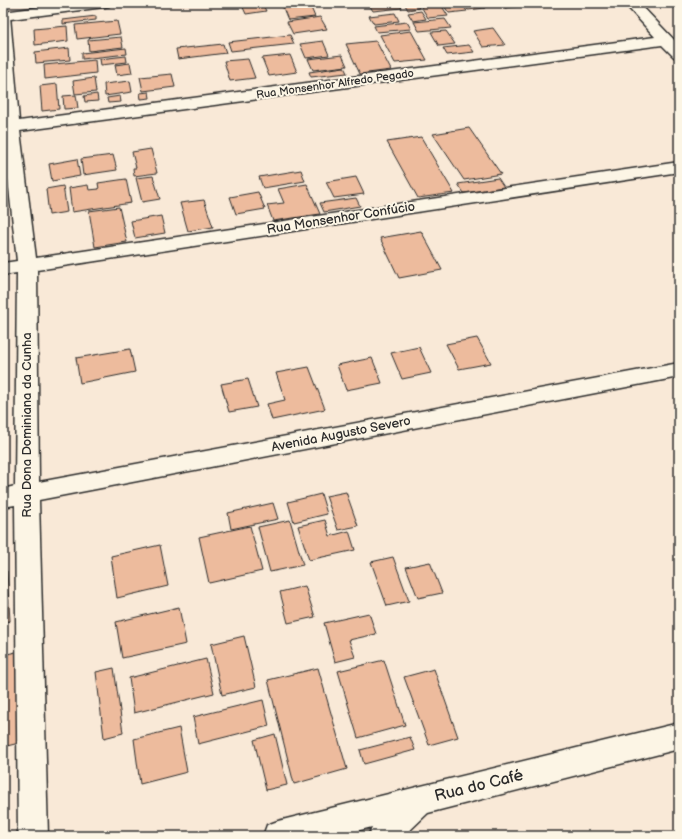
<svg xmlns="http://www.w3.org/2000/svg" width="682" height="839" font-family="'Balsamiq Sans',sans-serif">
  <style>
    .building { fill: #edbb9d; stroke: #2b2b2b }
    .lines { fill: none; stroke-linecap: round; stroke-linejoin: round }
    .street-casing { stroke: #2b2b2b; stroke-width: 3 }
    .secondary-casing { stroke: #2b2b2b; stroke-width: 3 }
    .street { fill: #fcf5e5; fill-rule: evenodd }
    .secondary { fill: #fcf5e5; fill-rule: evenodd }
    .labels { text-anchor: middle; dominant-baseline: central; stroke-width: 4; stroke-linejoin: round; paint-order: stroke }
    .far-street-label { font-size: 11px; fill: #2b2b2b; stroke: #fcf5e5 }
    .street-label { font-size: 13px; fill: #2b2b2b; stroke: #fcf5e5 }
    .near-street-label { font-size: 16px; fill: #2b2b2b; stroke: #fcf5e5 }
  </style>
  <rect width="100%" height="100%" fill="#f9e9d7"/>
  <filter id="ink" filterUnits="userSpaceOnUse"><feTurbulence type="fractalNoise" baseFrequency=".025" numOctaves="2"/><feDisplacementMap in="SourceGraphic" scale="8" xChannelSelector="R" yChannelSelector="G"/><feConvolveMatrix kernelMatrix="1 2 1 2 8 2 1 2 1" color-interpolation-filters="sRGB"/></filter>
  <g filter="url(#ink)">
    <path class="building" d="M 241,3 L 262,3 L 266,11 L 246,14 Z
      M 281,3 L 309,3 L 315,17 L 288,20 Z
      M 368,3 L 399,3 L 402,8 L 373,11 Z
      M 404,3 L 416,3 L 419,8 L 408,10 Z
      M 419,3 L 440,3 L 448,16 L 428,18 Z
      M 442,3 L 461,3 L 467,11 L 449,13 Z
      M 464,3 L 482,3 L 485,8 L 468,10 Z
      M 501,3 L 536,3 L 537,4 L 505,8 Z
      M 421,11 L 426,19 L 413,21 L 408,13 Z
      M 395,13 L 399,21 L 374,24 L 369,16 Z
      M 96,16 L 96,20 L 63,24 L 63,20 Z
      M 320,17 L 327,29 L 293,34 L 287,22 Z
      M 445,19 L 451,28 L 419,31 L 414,22 Z
      M 117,21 L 120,34 L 77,39 L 75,25 Z
      M 407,22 L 411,29 L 377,32 L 374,26 Z
      M 67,26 L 68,41 L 35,45 L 34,29 Z
      M 493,28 L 505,45 L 483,47 L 473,31 Z
      M 411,31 L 427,60 L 395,63 L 380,35 Z
      M 446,31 L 455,44 L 439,46 L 431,32 Z
      M 290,35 L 294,44 L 231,51 L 228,42 Z
      M 121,37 L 123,47 L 89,51 L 88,40 Z
      M 323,41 L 329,55 L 306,58 L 300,44 Z
      M 376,41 L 391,70 L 360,74 L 346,44 Z
      M 223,44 L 226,53 L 178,59 L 176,49 Z
      M 469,45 L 474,52 L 447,55 L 443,48 Z
      M 69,48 L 70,60 L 36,63 L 35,52 Z
      M 126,48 L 127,54 L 82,59 L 82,53 Z
      M 290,55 L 297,72 L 269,76 L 262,58 Z
      M 342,55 L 347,66 L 313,70 L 308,59 Z
      M 126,56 L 127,62 L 101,65 L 100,59 Z
      M 248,59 L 255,78 L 230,81 L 224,61 Z
      M 95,60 L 96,73 L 45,79 L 44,65 Z
      M 130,63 L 132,73 L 117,75 L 115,65 Z
      M 344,67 L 347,73 L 311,77 L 309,72 Z
      M 172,74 L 175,87 L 143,91 L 140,77 Z
      M 94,78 L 96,92 L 75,94 L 73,81 Z
      M 130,81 L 132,92 L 105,96 L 104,84 Z
      M 57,84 L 59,109 L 42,111 L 40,86 Z
      M 149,92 L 150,98 L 141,99 L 140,93 Z
      M 97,94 L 98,101 L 85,102 L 84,96 Z
      M 76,95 L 78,108 L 64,109 L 63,96 Z
      M 120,96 L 121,102 L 108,103 L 107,98 Z
      M 469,128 L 501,174 L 464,180 L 433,134 Z
      M 421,137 L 454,193 L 418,198 L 387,142 Z
      M 151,149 L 157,173 L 134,176 L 133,168 L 136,168 L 132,152 Z
      M 113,155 L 117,170 L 83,175 L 81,159 Z
      M 77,159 L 80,176 L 52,181 L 49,164 Z
      M 301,170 L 305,181 L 263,188 L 259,177 Z
      M 153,176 L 160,199 L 142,202 L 136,178 Z
      M 356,177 L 364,194 L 334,198 L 326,182 Z
      M 498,178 L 504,187 L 464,193 L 458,184 Z
      M 126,179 L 131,203 L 72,212 L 69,188 L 88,185 L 89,190 L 99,189 L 98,183 Z
      M 307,184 L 320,214 L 273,221 L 267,205 L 284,203 L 278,189 Z
      M 63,186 L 67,212 L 49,215 L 46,189 Z
      M 258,192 L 265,209 L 236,214 L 230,197 Z
      M 356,198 L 360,206 L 324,212 L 320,203 Z
      M 204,200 L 213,227 L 188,231 L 180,203 Z
      M 119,207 L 127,242 L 95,247 L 89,211 Z
      M 161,216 L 165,233 L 135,238 L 131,221 Z
      M 421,231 L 442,270 L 399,278 L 380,238 Z
      M 477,338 L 491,363 L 459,369 L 446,344 Z
      M 419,347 L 431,373 L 402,379 L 391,353 Z
      M 130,349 L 135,372 L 80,383 L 76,358 Z
      M 372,358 L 382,383 L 346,390 L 337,365 Z
      M 309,367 L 325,409 L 272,420 L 267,404 L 285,400 L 276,373 Z
      M 248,379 L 257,407 L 229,412 L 221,384 Z
      M 346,492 L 358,526 L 338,530 L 326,496 Z
      M 321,494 L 327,514 L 294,522 L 288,502 Z
      M 273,503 L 278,519 L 231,529 L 228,513 Z
      M 290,520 L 303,565 L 270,572 L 258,527 Z
      M 325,520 L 330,536 L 349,531 L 355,550 L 309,560 L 298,526 Z
      M 250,526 L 262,571 L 209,583 L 199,537 Z
      M 160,545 L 168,586 L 117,598 L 111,556 Z
      M 393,557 L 409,601 L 387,606 L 371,562 Z
      M 430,562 L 442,593 L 418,598 L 406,567 Z
      M 7,571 L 10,621 L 3,622 L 3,572 Z
      M 305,586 L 315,617 L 288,623 L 280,592 Z
      M 179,607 L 186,644 L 122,658 L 116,622 Z
      M 369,613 L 376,634 L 349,640 L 355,657 L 335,662 L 324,623 Z
      M 244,636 L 256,687 L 222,695 L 211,644 Z
      M 20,651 L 27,741 L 3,747 L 3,655 Z
      M 206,659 L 214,693 L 134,713 L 129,678 Z
      M 384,660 L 405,725 L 358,738 L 338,671 Z
      M 114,668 L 123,733 L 104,738 L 96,672 Z
      M 318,668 L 347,769 L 294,784 L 268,680 Z
      M 434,669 L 458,737 L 429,745 L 404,677 Z
      M 263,700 L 269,726 L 198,744 L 193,717 Z
      M 179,728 L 187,772 L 140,784 L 134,739 Z
      M 275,734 L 287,785 L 266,790 L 254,740 Z
      M 410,737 L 415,750 L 364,764 L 360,750 Z"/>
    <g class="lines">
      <defs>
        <path id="street" d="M 624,3 L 639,3 L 679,45 L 679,58 L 674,57 L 662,45 L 20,131 L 36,258 L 679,162 L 679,172 L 37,270 L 39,482 L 679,363 L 679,377 L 39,500 L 48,836 L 18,836 L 15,505 L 3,507 L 3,489 L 15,486 L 17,273 L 3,275 L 3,263 L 17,261 L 3,133 L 3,12 L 8,13 L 10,16 L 19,121 L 655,37 Z
          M 679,723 L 679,749 L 428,813 L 404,836 L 368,836 L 372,827 L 337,836 L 263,836 L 267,825 L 278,821 Z"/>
        <path id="secondary" d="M 71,3 L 111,3 L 109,6 L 104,7 L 3,20 L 3,12 Z"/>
      </defs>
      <use href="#street" class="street-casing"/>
      <use href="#secondary" class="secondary-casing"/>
      <use href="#street" class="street"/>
      <use href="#secondary" class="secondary"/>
    </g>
  </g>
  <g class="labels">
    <g class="far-street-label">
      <text transform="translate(335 84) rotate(-8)">Rua Monsenhor Alfredo Pegado</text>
    </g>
    <g class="street-label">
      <text transform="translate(341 218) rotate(-9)">Rua Monsenhor Confúcio</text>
      <text transform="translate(27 425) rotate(-90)">Rua Dona Dominiana da Cunha</text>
      <text transform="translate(341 434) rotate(-11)">Avenida Augusto Severo</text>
    </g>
    <g class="near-street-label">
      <text transform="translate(479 786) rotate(-14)">Rua do Café</text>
    </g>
  </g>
  <rect width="682" height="839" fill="none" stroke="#fcf5e5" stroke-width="16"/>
  <rect x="8" y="8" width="666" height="823" fill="none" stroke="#2b2b2b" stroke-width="1.5" filter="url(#ink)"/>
</svg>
